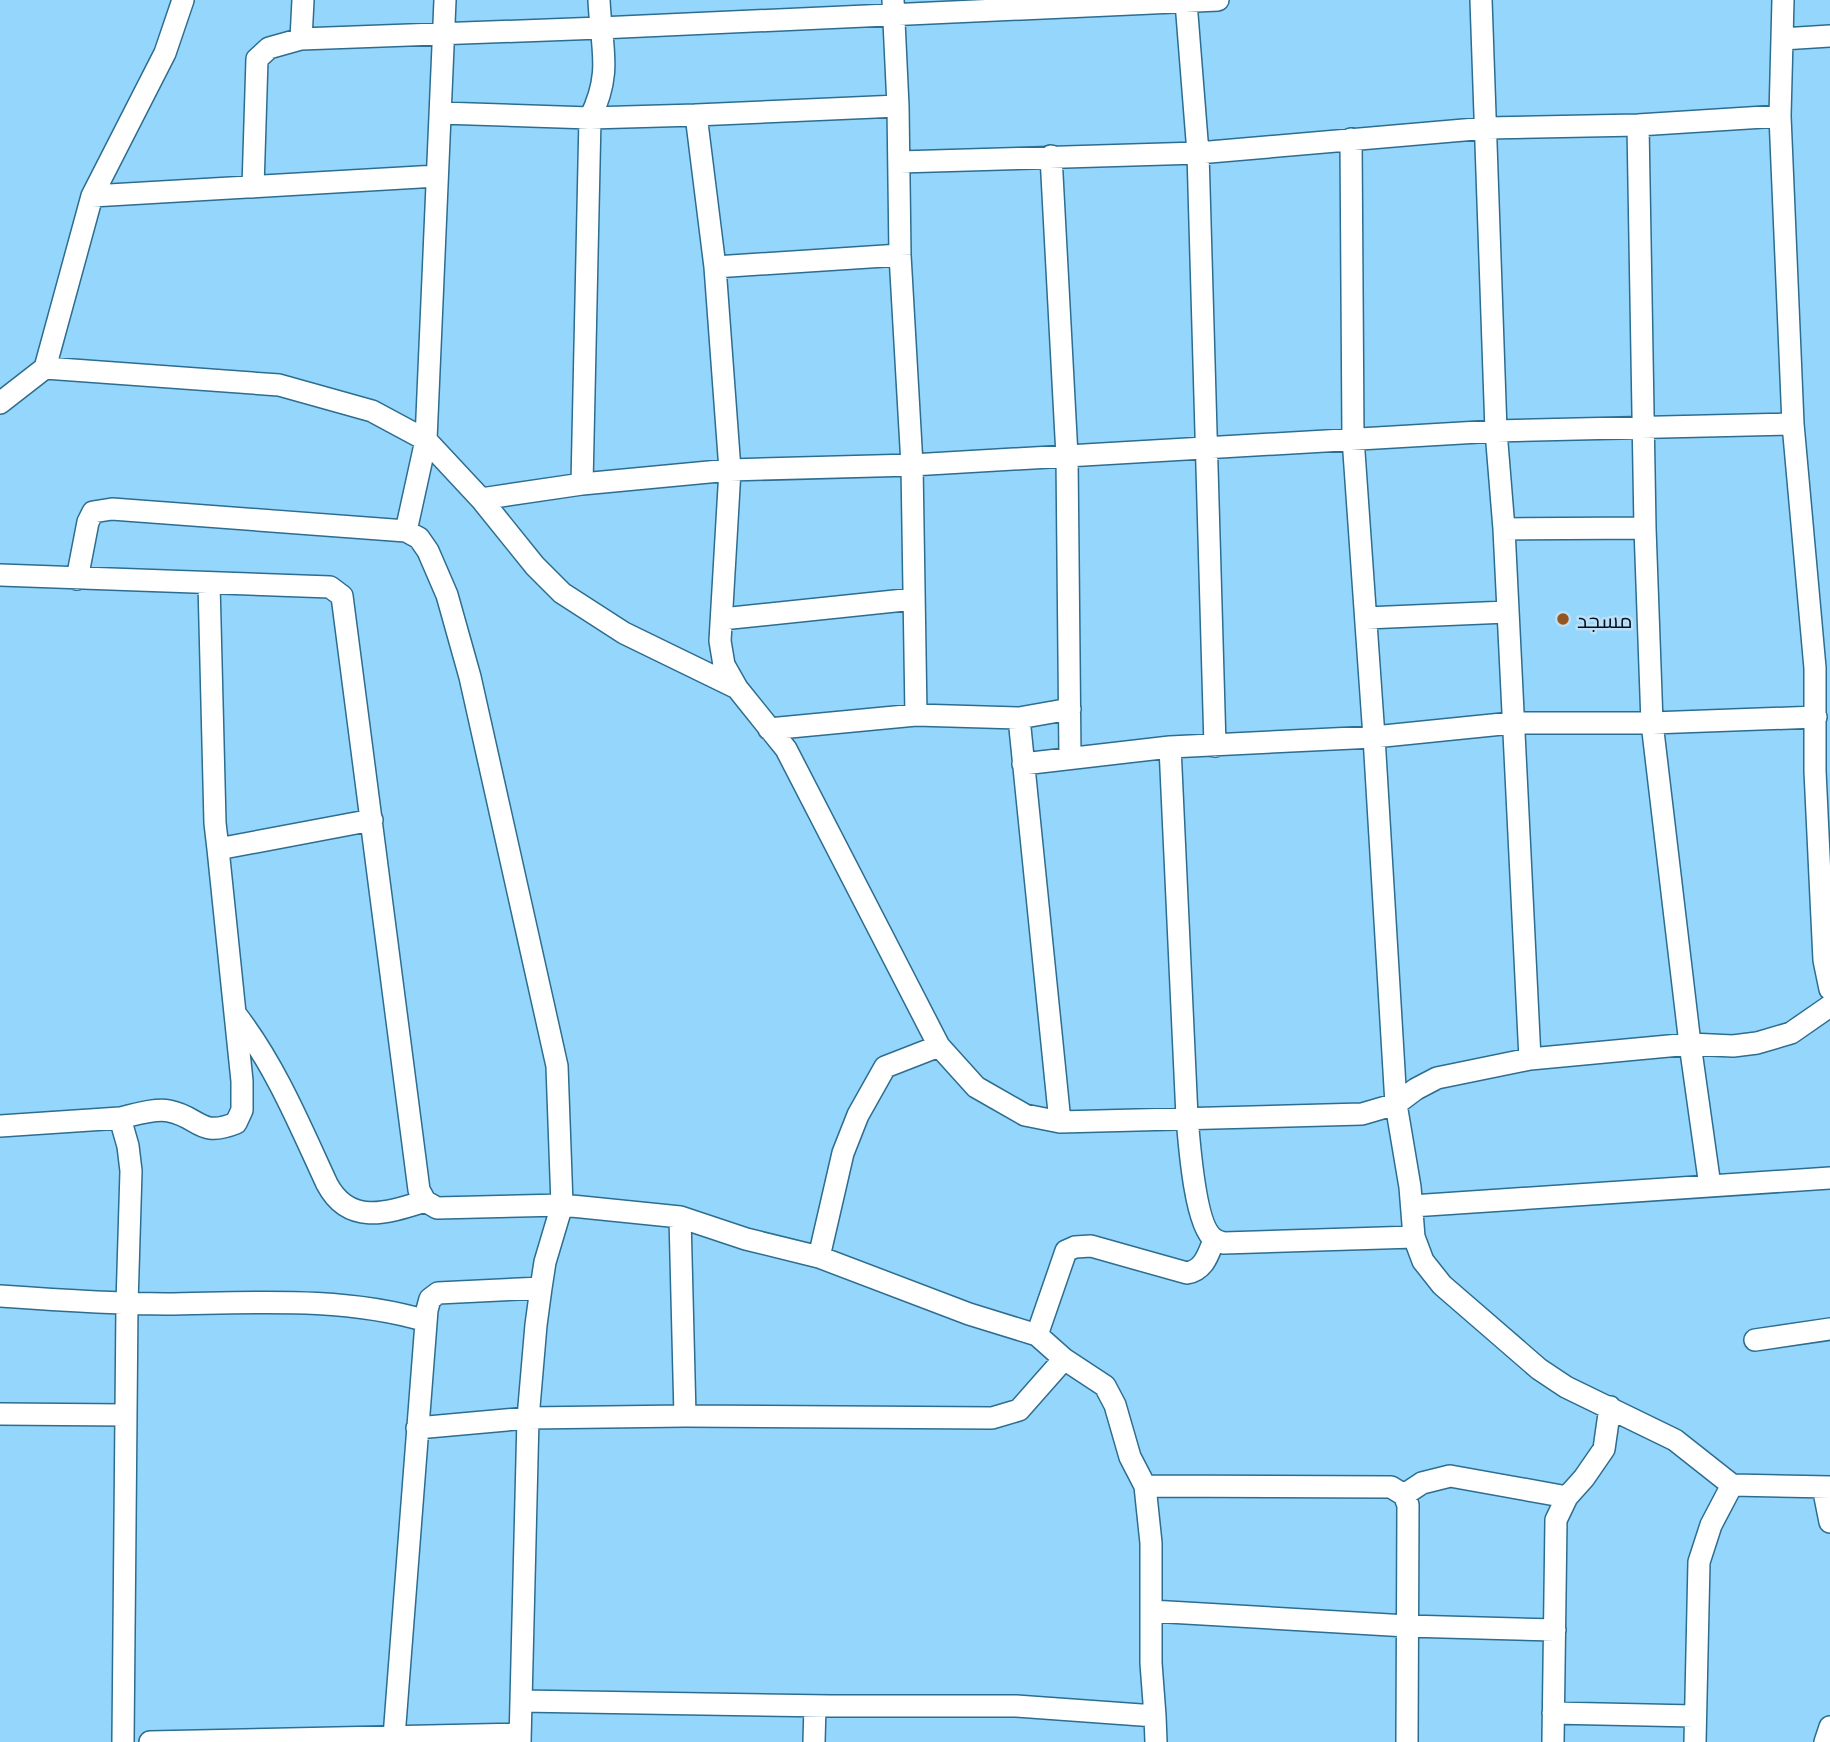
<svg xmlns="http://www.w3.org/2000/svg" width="1830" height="1742" font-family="Commissioner,Cairo,sans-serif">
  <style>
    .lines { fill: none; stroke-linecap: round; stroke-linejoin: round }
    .minor-casing { stroke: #2d6d8f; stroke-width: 24 }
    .minor { stroke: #fff; stroke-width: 21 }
    .poi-dot { fill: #965520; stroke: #badff7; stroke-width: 2.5 }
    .labels { text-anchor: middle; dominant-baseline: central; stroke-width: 5; stroke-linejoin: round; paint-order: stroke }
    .poi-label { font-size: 21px; fill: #00111f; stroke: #badff7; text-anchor: start }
  </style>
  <rect width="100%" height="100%" fill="#95d6fd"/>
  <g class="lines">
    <defs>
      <path id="minor" d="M 893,0 L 898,106 L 900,255 L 912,465 L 916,715
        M 1481,0 L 1496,431 L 1504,529 L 1530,1059
        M 1783,0 L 1780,116 L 1793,424 L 1815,668 L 1815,771 L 1821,898 L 1824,960 L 1830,989
        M 1186,2 L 1198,153 L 1215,746
        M 301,39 L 303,0
        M 1782,39 L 1830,36
        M 441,113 L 590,118 L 696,115 L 898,106
        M 696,115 L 715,267 L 730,470 L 720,641 L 724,665 L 737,688
        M 1638,125 L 1645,528 L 1652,723 L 1690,1044 L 1710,1186
        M 1351,139 L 1353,438 L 1374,737 L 1396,1104 L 1410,1187 L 1414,1237 L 1423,1261 L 1442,1285 L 1539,1369 L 1566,1387 L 1675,1440 L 1732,1485
        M 1051,156 L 1067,456 L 1070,757
        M 900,162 L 1198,153 L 1487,128 L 1638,125 L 1780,116
        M 253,187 L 257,59 L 269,48 L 301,39 L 600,28 L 1218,0
        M 92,196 L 437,176
        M 715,267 L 900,255
        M 45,368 L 279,385 L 372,411 L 426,440 L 481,499 L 535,566 L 562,593 L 624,633 L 737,688 L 786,749 L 939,1046 L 976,1087 L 1025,1115 L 1060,1122 L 1362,1114 L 1396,1104 L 1416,1089 L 1437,1078 L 1530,1059 L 1690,1044 L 1733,1046 L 1757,1043 L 1791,1033 L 1830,1006
        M 0,403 L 45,368 L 92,196 L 165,53 L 183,0
        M 582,484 L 590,118 C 613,72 601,47 599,0
        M 481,499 L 582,484 L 730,470 L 912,465 L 1496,431 L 1793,424
        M 1504,529 L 1645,528
        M 406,531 L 419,538 L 428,551 L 447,595 L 470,677 L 557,1066 L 562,1205 L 545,1262 L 541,1288 L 536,1325 L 528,1418 L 520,1742
        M 0,575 L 330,587 L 342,596 L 419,1190 L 425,1201 L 437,1208 L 562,1205 L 680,1217 L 746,1239 L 819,1257 L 969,1314 L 1037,1335 L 1064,1359 L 1105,1386 L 1115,1405 L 1130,1457 L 1145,1486 L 1151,1543 L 1151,1663 L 1155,1716
        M 77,579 L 88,522 L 93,512 L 112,509 L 406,531 L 426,440 L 445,0
        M 209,583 L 215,823 L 218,849 L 372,820
        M 1366,618 L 1507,612
        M 722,619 L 914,599
        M 1019,718 L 1060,1122
        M 769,729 L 916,715 L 1019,718 L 1070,709
        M 1170,747 L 1187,1117 C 1189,1141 1195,1226 1214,1239 C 1216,1241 1221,1242 1224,1243 L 1414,1237
        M 1023,764 L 1170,747 L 1374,737 L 1512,723 L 1652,723 L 1816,717
        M 237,1016 C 276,1067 300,1126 327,1184 C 349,1226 387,1213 425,1201
        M 120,1118 C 134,1115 155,1108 169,1111 C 200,1117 199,1138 236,1123 L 242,1110 L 242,1081 L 218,849
        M 0,1126 L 120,1118 L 128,1146 L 131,1171 L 127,1304 L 123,1742
        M 1412,1206 L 1830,1178
        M 680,1217 L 685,1416
        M 819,1257 L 843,1153 L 858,1115 L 885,1067 L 939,1046
        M 0,1296 C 55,1300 110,1304 166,1304 C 251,1303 343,1296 426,1321
        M 1037,1335 L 1066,1251 L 1075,1247 L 1091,1246 L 1187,1273 C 1204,1270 1208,1255 1214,1240
        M 1755,1340 L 1830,1329
        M 0,1414 L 126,1415
        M 417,1428 L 528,1418 L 685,1416 L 992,1418 L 1019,1410 L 1064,1359
        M 1145,1486 L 1391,1487 L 1404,1495 L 1408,1505 L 1407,1742
        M 1823,1487 L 1830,1522
        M 1404,1495 L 1422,1483 L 1450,1476 L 1567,1497
        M 1151,1611 L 1407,1626 L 1555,1630
        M 521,1701 L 830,1706 L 1016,1706 L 1155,1716 L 1156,1742
        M 1553,1713 L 1694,1716
        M 394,1737 L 427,1310 L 430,1299 L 438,1293 L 541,1288
        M 150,1742 L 520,1734
        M 814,1742 L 815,1706
        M 1553,1742 L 1556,1520 L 1567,1497 L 1584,1478 L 1604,1449 L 1610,1407
        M 1695,1742 L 1699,1562 L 1711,1525 L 1732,1485 L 1830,1487
        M 1825,1742 L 1830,1727"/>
    </defs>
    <use href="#minor" class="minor-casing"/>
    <use href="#minor" class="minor"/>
  </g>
  <circle class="poi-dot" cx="1563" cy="619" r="7"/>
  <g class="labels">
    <g class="poi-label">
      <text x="1577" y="619">مسجد</text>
    </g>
  </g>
</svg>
